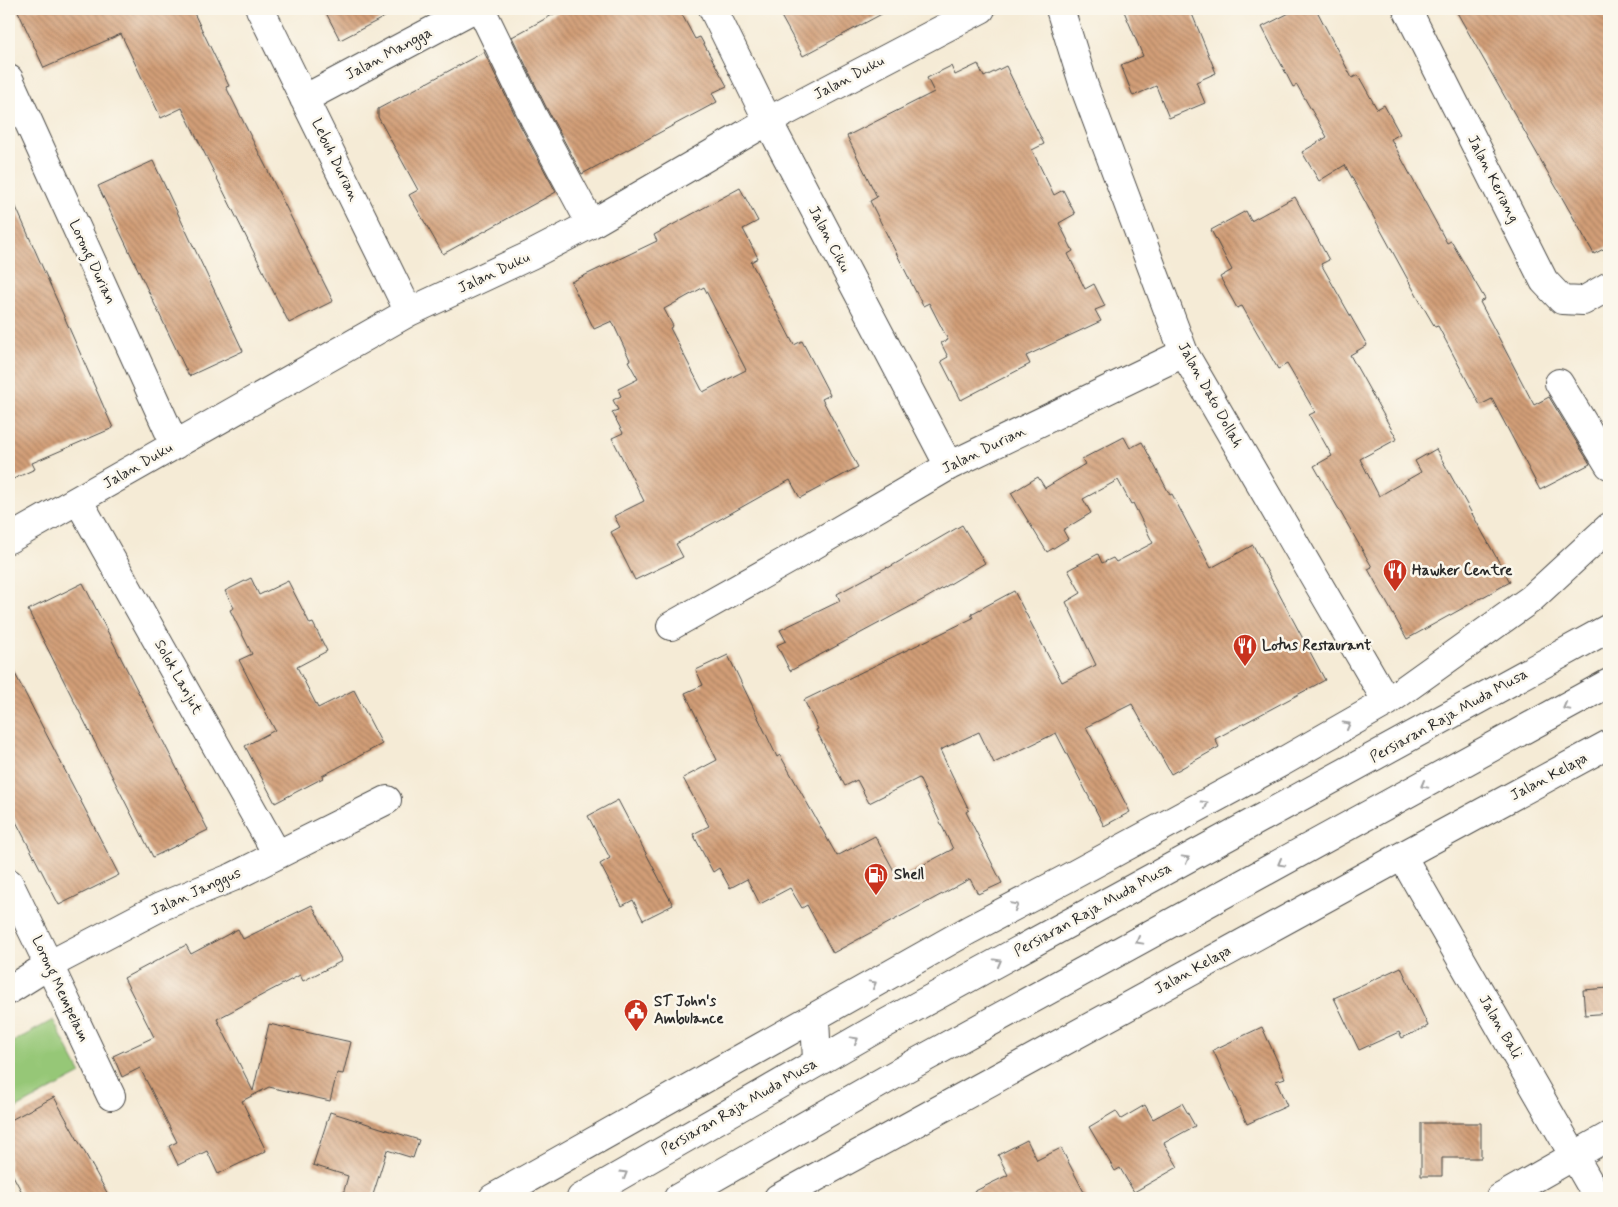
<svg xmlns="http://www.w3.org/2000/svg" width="1618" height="1207" font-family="Mynerve,sans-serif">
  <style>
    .garden { fill: #96c777; stroke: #607951 }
    .building { fill: url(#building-back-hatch); fill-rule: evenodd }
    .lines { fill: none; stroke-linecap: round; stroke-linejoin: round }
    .minor-casing { stroke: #494845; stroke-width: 30 }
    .tertiary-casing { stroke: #494845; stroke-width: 30 }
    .trunk-casing { stroke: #494845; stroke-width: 30 }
    .minor { stroke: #fff; stroke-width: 28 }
    .tertiary { stroke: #fff; stroke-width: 28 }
    .trunk { stroke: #fff; stroke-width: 28 }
    .oneway { stroke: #a0a0a0 }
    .labels { text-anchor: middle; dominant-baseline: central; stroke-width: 5; stroke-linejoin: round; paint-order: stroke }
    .street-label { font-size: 15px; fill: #2b2b2b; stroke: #fbf7ec }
    .poi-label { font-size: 15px; font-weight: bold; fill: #2b2b2b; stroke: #fbf7ec; text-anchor: start }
  </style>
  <defs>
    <pattern id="building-back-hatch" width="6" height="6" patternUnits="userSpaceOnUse" patternTransform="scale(1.25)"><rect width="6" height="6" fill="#d29e77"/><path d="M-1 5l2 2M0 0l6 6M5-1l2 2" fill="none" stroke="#ab8162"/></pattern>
  </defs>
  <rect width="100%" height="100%" fill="#fbf7ec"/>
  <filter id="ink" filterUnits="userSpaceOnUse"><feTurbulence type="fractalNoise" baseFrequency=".02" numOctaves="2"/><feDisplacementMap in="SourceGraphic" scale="10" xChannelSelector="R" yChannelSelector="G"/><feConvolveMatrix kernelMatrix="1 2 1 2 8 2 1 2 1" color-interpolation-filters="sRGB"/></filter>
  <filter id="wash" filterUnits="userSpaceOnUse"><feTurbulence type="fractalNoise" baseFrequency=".0096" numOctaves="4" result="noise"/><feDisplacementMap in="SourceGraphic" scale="20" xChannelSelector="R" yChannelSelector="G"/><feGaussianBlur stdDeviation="1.12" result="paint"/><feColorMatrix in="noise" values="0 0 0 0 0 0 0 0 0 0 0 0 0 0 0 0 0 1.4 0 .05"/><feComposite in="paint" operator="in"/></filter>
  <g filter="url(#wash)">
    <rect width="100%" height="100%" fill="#f5ebd6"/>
    <path class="garden" d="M 53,1020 L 81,1074 L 9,1112 L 9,1044 Z"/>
    <g id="blocks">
      <path class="building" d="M 17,9 L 192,9 L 229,86 L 226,87 L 333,301 L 289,323 L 182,108 L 161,118 L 121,34 L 44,68 Z
        M 324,9 L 400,9 L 340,40 Z
        M 563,9 L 679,9 L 695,39 L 700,37 L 727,86 L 712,93 L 717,102 L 582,174 L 548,111 L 512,37 Z
        M 777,9 L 891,9 L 803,56 Z
        M 1123,9 L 1190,9 L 1216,73 L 1196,82 L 1205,103 L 1169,118 L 1156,86 L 1133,96 L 1121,65 L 1143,56 Z
        M 1297,9 L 1316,9 L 1352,78 L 1358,75 L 1377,109 L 1384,105 L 1400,134 L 1391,139 L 1447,243 L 1451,241 L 1485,299 L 1480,302 L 1534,405 L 1549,397 L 1590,464 L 1540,490 L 1492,399 L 1480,405 L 1438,326 L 1435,327 L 1418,298 L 1345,165 L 1319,181 L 1302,152 L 1327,137 L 1297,85 L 1293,87 L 1262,27 Z
        M 1455,9 L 1609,9 L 1609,246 L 1594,254 Z
        M 484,52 L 520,125 L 556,192 L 443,254 L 409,195 L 418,190 L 378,117 L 378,109 Z
        M 978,64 L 984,77 L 1006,66 L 1044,144 L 1032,150 L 1054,195 L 1063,190 L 1075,214 L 1059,223 L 1073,251 L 1068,254 L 1085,289 L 1094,284 L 1105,306 L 1095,310 L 1101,321 L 1026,356 L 1030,364 L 961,400 L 941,361 L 948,357 L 941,343 L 948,340 L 929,303 L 923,306 L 870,201 L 877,197 L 847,136 L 934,92 L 927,78 L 951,66 L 955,75 Z
        M 153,161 L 243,351 L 189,376 L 98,186 Z
        M 740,188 L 758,221 L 743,229 L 758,258 L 751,262 L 794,345 L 802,341 L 830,395 L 822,399 L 858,467 L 800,498 L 790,480 L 676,544 L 683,557 L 635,580 L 611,532 L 620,527 L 614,516 L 644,501 L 612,438 L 623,433 L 612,412 L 618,410 L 613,400 L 621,396 L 618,389 L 638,379 L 628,361 L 630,360 L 612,321 L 594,329 L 571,282 L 657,241 L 654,235 ZM 704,287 L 746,370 L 703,392 L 670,328 L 673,326 L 664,309 Z
        M 9,191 L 113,428 L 32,463 L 35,469 L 9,481 Z
        M 1295,197 L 1329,260 L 1321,264 L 1367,345 L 1350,355 L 1397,439 L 1360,459 L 1379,496 L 1421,472 L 1415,461 L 1436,449 L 1510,582 L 1407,639 L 1368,569 L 1372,567 L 1314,466 L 1332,456 L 1309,415 L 1315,412 L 1287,364 L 1278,369 L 1242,306 L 1237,308 L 1220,277 L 1232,270 L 1211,230 L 1246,211 L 1251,221 Z
        M 1124,437 L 1130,448 L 1142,442 L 1170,495 L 1172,494 L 1211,568 L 1253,545 L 1325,680 L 1215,739 L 1219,747 L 1171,774 L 1132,704 L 1086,727 L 1130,812 L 1104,826 L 1056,733 L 994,763 L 979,732 L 940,750 L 969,810 L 966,812 L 1002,883 L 978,894 L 970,879 L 833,953 L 807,905 L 802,908 L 790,888 L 760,904 L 747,879 L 730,888 L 719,868 L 713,872 L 693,834 L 709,826 L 683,778 L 717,760 L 685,693 L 703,685 L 696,670 L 728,655 L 777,757 L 780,755 L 837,856 L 875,836 L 898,878 L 953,849 L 919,778 L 869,803 L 857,780 L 845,786 L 816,730 L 818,729 L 804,700 L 973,618 L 971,614 L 1014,591 L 1062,682 L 1096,665 L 1066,602 L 1081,593 L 1068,570 L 1098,554 L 1102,563 L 1113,558 L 1116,562 L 1153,543 L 1133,503 L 1131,504 L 1118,480 L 1083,499 L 1091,513 L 1063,530 L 1068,539 L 1047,552 L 1011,493 L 1038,477 L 1045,488 L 1085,464 L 1082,459 Z
        M 962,525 L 985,563 L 928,597 L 790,671 L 777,645 L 786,641 L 780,630 L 840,601 L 837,594 L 887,567 L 888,568 Z
        M 251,578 L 259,595 L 288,581 L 310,624 L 313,623 L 327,651 L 297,667 L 318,708 L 354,690 L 382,744 L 322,776 L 323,778 L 275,803 L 245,746 L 275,730 L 239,660 L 252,654 L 230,610 L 234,608 L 225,591 Z
        M 83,583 L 208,830 L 153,857 L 28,610 Z
        M 9,662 L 119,875 L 59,905 L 9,808 Z
        M 618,800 L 673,905 L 643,920 L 633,900 L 622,906 L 600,864 L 610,858 L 588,816 Z
        M 312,905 L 342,961 L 303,981 L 300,975 L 217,1019 L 253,1091 L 269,1024 L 351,1042 L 343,1074 L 337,1073 L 330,1101 L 269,1087 L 242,1101 L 266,1151 L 218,1174 L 207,1151 L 178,1165 L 169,1146 L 177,1142 L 140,1068 L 122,1077 L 113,1056 L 154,1037 L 124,978 L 186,945 L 191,954 L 238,929 L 243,939 Z
        M 1401,967 L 1428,1026 L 1402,1038 L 1399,1032 L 1359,1050 L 1334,998 Z
        M 1609,988 L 1609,1013 L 1585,1015 L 1583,990 Z
        M 1262,1027 L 1285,1078 L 1276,1081 L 1287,1106 L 1247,1124 L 1213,1050 Z
        M 54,1097 L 110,1198 L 25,1198 L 9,1168 L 9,1121 Z
        M 1182,1103 L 1195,1126 L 1164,1143 L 1178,1167 L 1134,1192 L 1120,1168 L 1115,1171 L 1089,1127 L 1116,1111 L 1121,1119 L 1145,1105 L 1153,1119 Z
        M 330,1112 L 419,1140 L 413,1158 L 387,1150 L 372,1198 L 342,1198 L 348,1176 L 313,1165 Z
        M 1421,1123 L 1481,1123 L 1481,1158 L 1442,1158 L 1442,1176 L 1421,1176 Z
        M 1027,1140 L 1037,1160 L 1061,1148 L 1087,1198 L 961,1198 L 1008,1175 L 998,1155 Z"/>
    </g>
  </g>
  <g filter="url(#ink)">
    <use href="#blocks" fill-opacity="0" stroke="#494845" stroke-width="1"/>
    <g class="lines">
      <defs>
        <path id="minor" d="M 260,9 L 409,312
          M 481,9 L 534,118 L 591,224
          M 713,9 L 768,121 L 949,466
          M 1407,9 L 1544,281 L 1562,300 L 1583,301 L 1609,286
          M 9,79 L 175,445
          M 304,99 L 473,9
          M 1559,383 L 1609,465
          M 78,500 L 277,854
          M 9,539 L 409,312 L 531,255 L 591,224 L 768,121 L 981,9
          M 671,626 L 790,559 L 949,466 L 1184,353
          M 1402,856 L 1598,1198
          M 9,883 L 49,965 L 111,1096
          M 9,990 L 49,965 L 160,907 L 233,877 L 387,800
          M 778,1198 L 1402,856 L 1609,744
          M 1500,1198 L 1609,1136"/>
        <path id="tertiary" d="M 1060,9 L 1084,86 L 1184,353 L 1387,702
          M 493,1198 L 969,930 L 1064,880 L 1282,762 L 1387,702 L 1531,599 L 1609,527"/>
        <path id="trunk" d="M 815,1017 L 817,1062
          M 581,1198 L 879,1027 L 1609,628
          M 678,1198 L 910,1066 L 1609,683"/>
      </defs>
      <use href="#minor" class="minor-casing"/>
      <use href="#tertiary" class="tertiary-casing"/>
      <use href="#trunk" class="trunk-casing"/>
      <use href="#minor" class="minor"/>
      <use href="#tertiary" class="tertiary"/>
      <use href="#trunk" class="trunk"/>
    </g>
    <defs><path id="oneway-chevron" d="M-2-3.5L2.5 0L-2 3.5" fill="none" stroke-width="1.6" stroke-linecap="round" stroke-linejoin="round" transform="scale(1.25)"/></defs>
    <g class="oneway">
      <use href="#oneway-chevron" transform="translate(1566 707) rotate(151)"/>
      <use href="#oneway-chevron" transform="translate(1347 725) rotate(-29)"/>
      <use href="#oneway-chevron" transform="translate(1424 785) rotate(151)"/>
      <use href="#oneway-chevron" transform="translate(1205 804) rotate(-29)"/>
      <use href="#oneway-chevron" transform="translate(1186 859) rotate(-29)"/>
      <use href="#oneway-chevron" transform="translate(1281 863) rotate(151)"/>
      <use href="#oneway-chevron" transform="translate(1015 906) rotate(-28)"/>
      <use href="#oneway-chevron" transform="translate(1139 941) rotate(151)"/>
      <use href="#oneway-chevron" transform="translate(998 962) rotate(-29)"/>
      <use href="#oneway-chevron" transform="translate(873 984) rotate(-29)"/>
      <use href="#oneway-chevron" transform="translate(855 1040) rotate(-29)"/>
      <use href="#oneway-chevron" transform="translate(624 1174) rotate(-30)"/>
    </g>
  </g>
  <defs>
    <symbol id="restaurant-pin" viewBox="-11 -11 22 30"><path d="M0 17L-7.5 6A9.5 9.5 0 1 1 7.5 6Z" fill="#c8321e" stroke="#fbf7ec"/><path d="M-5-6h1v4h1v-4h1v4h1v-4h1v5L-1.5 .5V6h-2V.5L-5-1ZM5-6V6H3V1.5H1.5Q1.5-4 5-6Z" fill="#fff"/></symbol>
    <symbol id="fuel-pin" viewBox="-11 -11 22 30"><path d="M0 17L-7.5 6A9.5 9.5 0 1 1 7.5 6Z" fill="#c8321e" stroke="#fbf7ec"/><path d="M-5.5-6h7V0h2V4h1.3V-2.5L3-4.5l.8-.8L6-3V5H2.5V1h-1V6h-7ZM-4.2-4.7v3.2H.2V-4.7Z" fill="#fff"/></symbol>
    <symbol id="civic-pin" viewBox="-11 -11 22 30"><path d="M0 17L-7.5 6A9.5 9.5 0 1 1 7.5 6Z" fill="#c8321e" stroke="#fbf7ec"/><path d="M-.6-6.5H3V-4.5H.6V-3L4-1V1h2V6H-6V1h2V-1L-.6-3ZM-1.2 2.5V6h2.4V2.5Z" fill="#fff"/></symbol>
  </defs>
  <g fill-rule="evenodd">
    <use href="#restaurant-pin" x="1381" y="557" width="28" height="38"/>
    <use href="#restaurant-pin" x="1231" y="632" width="28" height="38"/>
    <use href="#fuel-pin" x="862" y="861" width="28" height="38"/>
    <use href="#civic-pin" x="622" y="997" width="28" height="38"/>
  </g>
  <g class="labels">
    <g class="street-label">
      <text transform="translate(389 54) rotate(-28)">Jalan Mangga</text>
      <text transform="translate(849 78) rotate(-28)">Jalan Duku</text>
      <text transform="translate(335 160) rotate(64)">Lebuh Durian</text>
      <text transform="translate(1493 179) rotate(63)">Jalan Keriang</text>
      <text transform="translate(829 239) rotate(62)">Jalan Ciku</text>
      <text transform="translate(92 262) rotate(65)">Lorong Durian</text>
      <text transform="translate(494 273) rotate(-25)">Jalan Duku</text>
      <text transform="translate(1210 395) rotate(61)">Jalan Dato Dollah</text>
      <text transform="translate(984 450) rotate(-26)">Jalan Durian</text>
      <text transform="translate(138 466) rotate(-30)">Jalan Duku</text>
      <text transform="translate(178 677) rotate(61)">Solok Lanjut</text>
      <text transform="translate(1449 716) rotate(-29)">Persiaran Raja Muda Musa</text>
      <text transform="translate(1549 777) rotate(-28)">Jalan Kelapa</text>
      <text transform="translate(196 892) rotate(-24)">Jalan Janggus</text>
      <text transform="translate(1093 910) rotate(-29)">Persiaran Raja Muda Musa</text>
      <text transform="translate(1193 970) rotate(-29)">Jalan Kelapa</text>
      <text transform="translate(60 989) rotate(65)">Lorong Mempelam</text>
      <text transform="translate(1500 1027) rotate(60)">Jalan Bali</text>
      <text transform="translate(739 1107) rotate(-30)">Persiaran Raja Muda Musa</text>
    </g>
    <g class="poi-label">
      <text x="1412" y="571">Hawker Centre</text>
      <text x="1262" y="646">Lotus Restaurant</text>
      <text x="894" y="875">Shell</text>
      <text x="654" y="1002">ST John's<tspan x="654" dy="17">Ambulance</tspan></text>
    </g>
  </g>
  <rect width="1618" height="1207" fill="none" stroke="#fbf7ec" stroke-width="30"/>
</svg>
